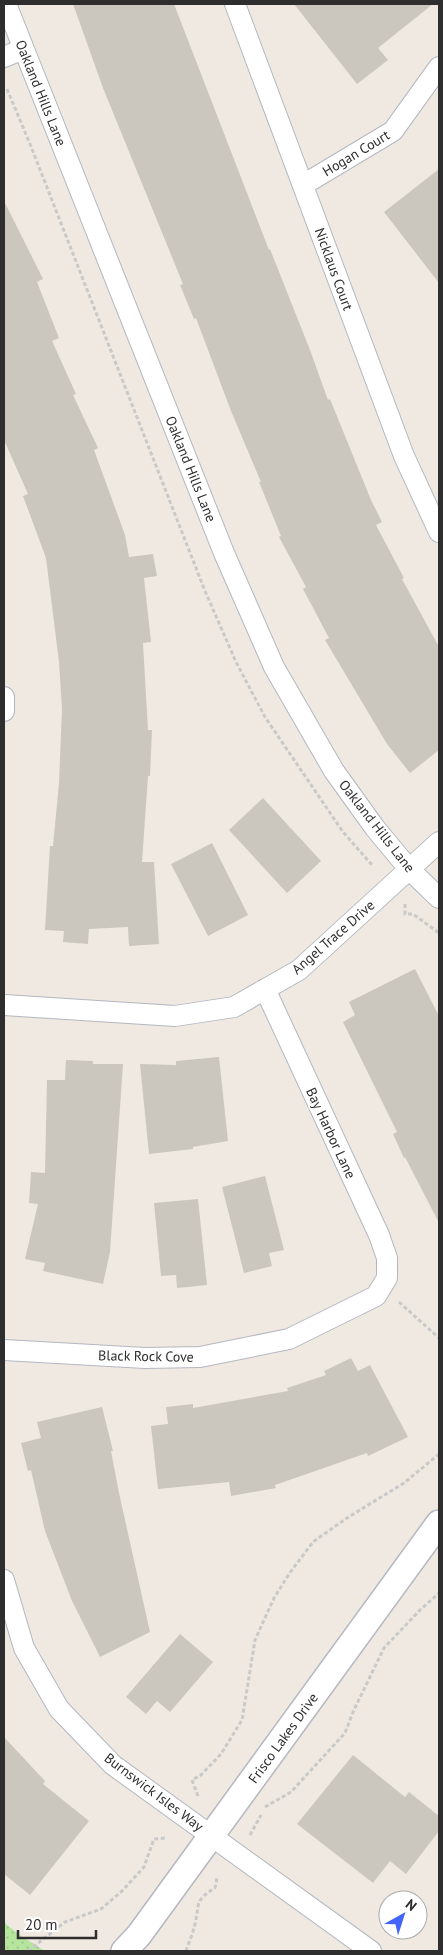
<svg xmlns="http://www.w3.org/2000/svg" width="443" height="1955" font-family="'PT Sans',sans-serif">
  <style>
    .grass { fill: url(#grass-dots) }
    .building { fill: #cbc7bf }
    .lines { fill: none; stroke-linecap: round; stroke-linejoin: round }
    .minor-casing { stroke: #b4b7c1; stroke-width: 22 }
    .tertiary-casing { stroke: #b4b7c1; stroke-width: 28 }
    .path { stroke: #c9c9c9; stroke-width: 3; stroke-dasharray: 4 2.5; stroke-linecap: butt }
    .minor { stroke: #fff; stroke-width: 20 }
    .tertiary { stroke: #fff; stroke-width: 25 }
    .labels { text-anchor: middle; dominant-baseline: central; stroke-width: 4; stroke-linejoin: round; paint-order: stroke }
    .street-label { font-size: 14px; fill: #2e2e2e; stroke: #fff }
  </style>
  <defs>
    <pattern id="grass-dots" width="8" height="8" patternUnits="userSpaceOnUse" patternTransform="scale(1.25)"><rect width="8" height="8" fill="#b6e59e"/><path d="M2 2h.1M6 6h.1" fill="none" stroke="#9dc588" stroke-width="1.8" stroke-linecap="round"/></pattern>
  </defs>
  <rect width="100%" height="100%" fill="#efe9e1"/>
  <path class="grass" d="M 4,1922 L 18,1934 L 45,1951 L 4,1951 Z"/>
  <path class="building" d="M 73,4 L 174,4 L 269,250 L 270,249 L 310,350 L 328,400 L 330,399 L 371,500 L 382,522 L 376,525 L 404,578 L 402,579 L 439,647 L 439,750 L 410,773 L 387,744 L 325,640 L 329,638 L 303,589 L 306,587 L 279,537 L 281,536 L 259,482 L 261,482 L 231,411 L 196,318 L 194,319 L 180,285 L 183,284 L 103,88 Z
    M 294,4 L 433,4 L 378,48 L 388,60 L 357,84 Z
    M 439,169 L 439,283 L 384,212 Z
    M 4,201 L 43,279 L 37,282 L 59,338 L 52,341 L 76,394 L 73,395 L 98,448 L 94,450 L 125,535 L 129,557 L 153,554 L 157,576 L 144,578 L 151,642 L 143,643 L 148,730 L 152,730 L 150,776 L 148,776 L 142,862 L 154,862 L 159,944 L 129,946 L 128,927 L 89,929 L 88,944 L 63,942 L 64,931 L 45,930 L 50,846 L 53,846 L 59,783 L 62,709 L 59,662 L 46,558 L 23,496 L 28,494 L 4,440 Z
    M 263,798 L 321,861 L 287,893 L 229,830 Z
    M 212,843 L 248,915 L 208,936 L 171,864 Z
    M 415,969 L 439,1016 L 439,1223 L 405,1157 L 404,1158 L 393,1134 L 397,1132 L 343,1022 L 355,1015 L 349,1002 Z
    M 219,1057 L 228,1141 L 193,1147 L 193,1149 L 149,1154 L 140,1064 L 176,1065 L 176,1061 Z
    M 66,1060 L 93,1061 L 93,1064 L 123,1064 L 110,1252 L 103,1284 L 43,1271 L 45,1263 L 25,1259 L 38,1204 L 29,1203 L 31,1172 L 45,1173 L 47,1080 L 65,1080 Z
    M 265,1176 L 284,1250 L 269,1253 L 272,1266 L 244,1273 L 222,1187 Z
    M 198,1199 L 207,1285 L 177,1288 L 176,1275 L 161,1276 L 154,1203 Z
    M 351,1358 L 358,1371 L 370,1365 L 408,1437 L 368,1456 L 367,1453 L 275,1485 L 276,1488 L 231,1496 L 229,1482 L 158,1489 L 151,1426 L 168,1424 L 166,1407 L 193,1404 L 193,1408 L 288,1391 L 287,1388 L 326,1375 L 324,1371 Z
    M 102,1407 L 113,1451 L 111,1451 L 119,1493 L 150,1632 L 100,1657 L 72,1601 L 45,1531 L 31,1470 L 28,1471 L 21,1443 L 41,1438 L 37,1422 Z
    M 180,1634 L 213,1662 L 170,1712 L 157,1701 L 146,1714 L 126,1697 Z
    M 4,1737 L 45,1781 L 43,1784 L 89,1821 L 30,1895 L 4,1874 Z
    M 353,1755 L 405,1797 L 409,1792 L 439,1816 L 439,1831 L 406,1874 L 390,1861 L 373,1883 L 297,1824 Z"/>
  <g class="lines">
    <defs>
      <path id="minor" d="M 6,4 L 224,553 L 274,667 L 334,771 L 375,828 L 409,869 L 439,898
        M 235,4 L 404,456 L 439,532
        M 4,57 L 23,49
        M 303,185 L 393,131 L 439,67
        M 4,697 L 4,711
        M 4,1005 L 175,1016 L 234,1007 L 299,970 L 439,842
        M 4,1350 L 145,1358 L 200,1357 L 289,1339 L 376,1296 L 387,1278 L 387,1258 L 379,1235 L 265,989
        M 4,1580 L 24,1648 L 59,1709 L 113,1765 L 371,1951"/>
      <path id="tertiary" d="M 124,1951 L 139,1935 L 439,1523"/>
    </defs>
    <use href="#minor" class="minor-casing"/>
    <use href="#tertiary" class="tertiary-casing"/>
    <path class="path" d="M 7,89 L 30,144 L 205,591 L 236,662 L 265,717 L 343,832 L 373,866
      M 405,904 L 405,914 L 413,914 L 439,933
      M 399,1302 L 439,1338
      M 198,1796 L 192,1780 L 201,1775 L 221,1754 L 242,1720 L 255,1640 L 274,1598 L 289,1574 L 313,1542 L 347,1518 L 404,1483 L 439,1454
      M 265,1807 L 291,1792 L 345,1733 L 353,1712 L 384,1648 L 420,1610 L 439,1593
      M 250,1835 L 261,1815
      M 28,1951 L 65,1922 L 101,1909 L 122,1891 L 144,1867 L 154,1839 L 166,1838
      M 186,1951 C 189,1942 193,1933 195,1924 C 200,1903 194,1901 215,1888 L 217,1878"/>
    <use href="#minor" class="minor"/>
    <use href="#tertiary" class="tertiary"/>
  </g>
  <g class="labels">
    <g class="street-label">
      <text transform="translate(41 93) rotate(68)">Oakland Hills Lane</text>
      <text transform="translate(356 153) rotate(-31)">Hogan Court</text>
      <text transform="translate(334 269) rotate(70)">Nicklaus Court</text>
      <text transform="translate(191 469) rotate(68)">Oakland Hills Lane</text>
      <text transform="translate(377 826) rotate(52)">Oakland Hills Lane</text>
      <text transform="translate(333 937) rotate(-41)">Angel Trace Drive</text>
      <text transform="translate(331 1133) rotate(65)">Bay Harbor Lane</text>
      <text transform="translate(146 1356) rotate(1)">Black Rock Cove</text>
      <text transform="translate(283 1738) rotate(-54)">Frisco Lakes Drive</text>
      <text transform="translate(154 1792) rotate(37)">Burnswick Isles Way</text>
    </g>
  </g>
  <rect width="443" height="1955" fill="none" stroke="#2e2e2e" stroke-width="10"/>
  <g transform="translate(403 1915) rotate(39)"><circle r="24" fill="#ffffff" stroke="#ababab"/>
  <path d="M0-4L9 19L0 12L-9 19Z" fill="#4264fb"/>
  <text y="-8" font-size="14" font-weight="bold" text-anchor="middle" fill="#2e2e2e">N</text>
  </g>
  <path d="M18 1930v8h78v-8" fill="none" stroke="#2e2e2e" stroke-width="2.5"/>
  <text x="25" y="1930" font-size="15" fill="#2e2e2e" stroke="#ffffff" stroke-width="4" paint-order="stroke">20 m</text>
</svg>
